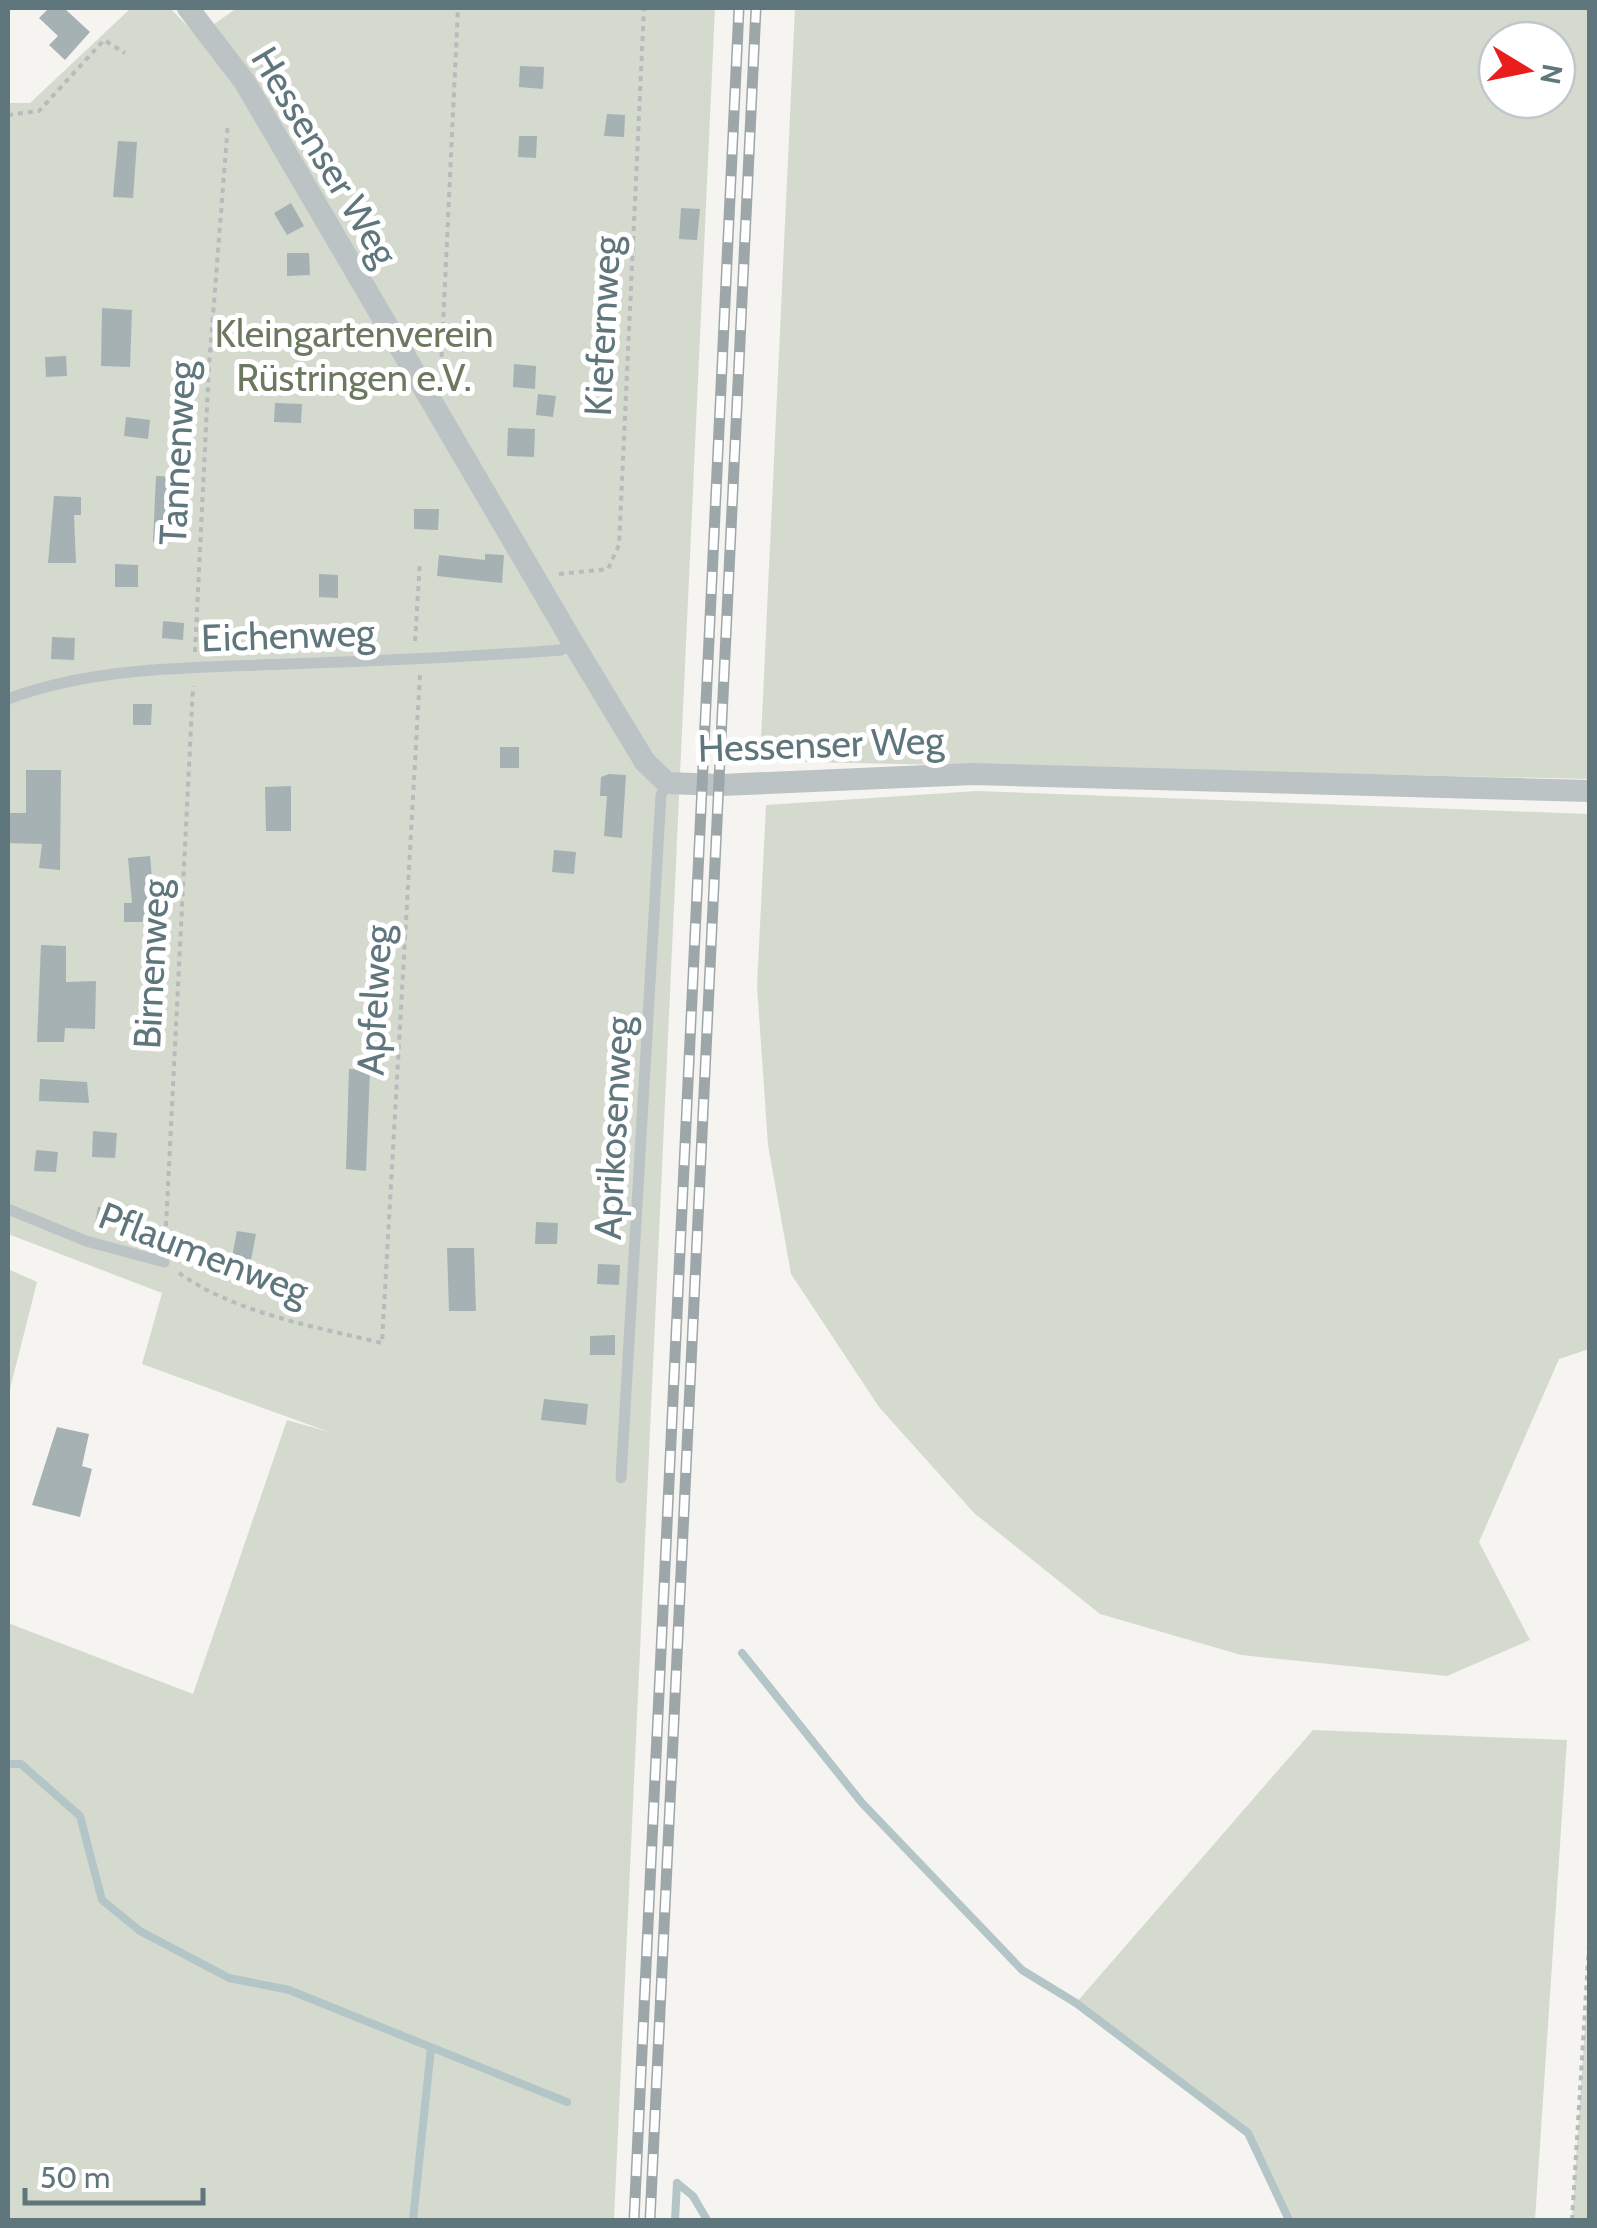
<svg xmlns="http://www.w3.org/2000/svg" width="1597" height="2228" font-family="Cabin,sans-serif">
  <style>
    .green { fill: #d5dacf; fill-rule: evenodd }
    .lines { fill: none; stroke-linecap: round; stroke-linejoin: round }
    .stream { stroke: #b3c5c6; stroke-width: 8 }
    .building { fill: #a5b1b3 }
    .path { stroke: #b6bbbc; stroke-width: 4; stroke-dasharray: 5 5; stroke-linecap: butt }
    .service { stroke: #bcc3c5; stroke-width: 11 }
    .minor { stroke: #bcc3c5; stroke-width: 22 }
    .rail-casing { stroke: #9da7aa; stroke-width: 11 }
    .rail { stroke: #fff; stroke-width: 8; stroke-dasharray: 22; stroke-linecap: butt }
    .labels { text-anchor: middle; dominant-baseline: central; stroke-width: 10; stroke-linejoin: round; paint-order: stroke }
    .street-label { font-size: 38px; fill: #5e767c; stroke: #fff }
    .park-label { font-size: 38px; fill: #6c7961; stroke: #fff }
  </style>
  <rect width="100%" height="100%" fill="#f5f4f0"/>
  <path class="green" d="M 131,8 L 170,8 L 197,36 L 237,8 L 715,8 L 614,2220 L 8,2220 L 8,1623 L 193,1694 L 287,1420 L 329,1432 L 142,1364 L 162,1293 L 8,1234 L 8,103 L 30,103 Z
    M 795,8 L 1589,8 L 1589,779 L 760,761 ZM 1497,40 L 1557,40 L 1557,100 L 1497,100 Z
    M 977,791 L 1589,814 L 1589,1349 L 1559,1359 L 1479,1542 L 1530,1640 L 1447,1676 L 1241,1655 L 1100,1614 L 974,1513 L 879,1407 L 791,1274 L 768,1145 L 757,986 L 766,805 Z
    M 8,1269 L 37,1282 L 8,1397 Z
    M 1313,1730 L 1567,1740 L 1535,2220 L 1289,2220 L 1248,2133 L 1076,2003 Z
    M 1589,1966 L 1589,2220 L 1572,2220 Z"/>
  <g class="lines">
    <path class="stream" d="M 742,1653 L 862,1803 L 1022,1970 L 1076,2003 L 1248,2133 L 1289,2220
      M 8,1764 L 21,1764 L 80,1816 L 102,1900 L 140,1931 L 229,1978 L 289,1990 L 567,2102
      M 677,2183 L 693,2196 L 707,2220
      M 413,2220 L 431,2048
      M 675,2220 L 677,2183"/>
  </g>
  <path class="building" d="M 49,8 L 64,8 L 90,32 L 65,60 L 49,45 L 58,36 L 39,18 Z
    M 520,66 L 544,67 L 543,89 L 519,87 Z
    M 607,114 L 625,115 L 624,137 L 604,136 Z
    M 519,136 L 537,136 L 536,158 L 518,157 Z
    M 118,141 L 137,142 L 133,198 L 113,197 Z
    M 291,203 L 304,226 L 287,235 L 274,213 Z
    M 681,208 L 700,209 L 697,240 L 679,239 Z
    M 287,253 L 309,253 L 310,275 L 287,276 Z
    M 102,308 L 132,310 L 130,367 L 101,366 Z
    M 66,356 L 67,376 L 46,377 L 45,357 Z
    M 514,364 L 536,366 L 535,389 L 513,387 Z
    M 538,394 L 556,396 L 553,417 L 536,415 Z
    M 275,403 L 302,404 L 301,423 L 274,422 Z
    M 126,417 L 150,420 L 148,439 L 124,436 Z
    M 508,428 L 535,429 L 534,457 L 507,456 Z
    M 156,476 L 182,477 L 178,542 L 153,542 Z
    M 54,496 L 81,497 L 81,515 L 74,515 L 76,563 L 48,563 Z
    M 414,509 L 439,509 L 438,530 L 414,529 Z
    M 485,554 L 504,555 L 502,583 L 437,576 L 439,555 L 485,560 Z
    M 115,564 L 138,565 L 138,587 L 115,587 Z
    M 319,574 L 338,575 L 338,598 L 319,597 Z
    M 163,621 L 184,623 L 183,640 L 162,638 Z
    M 52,637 L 75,638 L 74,660 L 51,659 Z
    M 133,704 L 152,704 L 151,725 L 133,725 Z
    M 500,747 L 519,747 L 519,768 L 500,768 Z
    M 26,770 L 61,770 L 60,870 L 39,868 L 42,844 L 8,843 L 8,813 L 26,813 Z
    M 609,774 L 626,775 L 622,838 L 604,836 L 607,796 L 600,796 L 601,777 Z
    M 291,786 L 291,831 L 266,831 L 265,787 Z
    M 554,850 L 576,852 L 574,874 L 552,872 Z
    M 150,856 L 156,922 L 124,922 L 124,903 L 132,903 L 128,858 Z
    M 41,945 L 66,946 L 66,982 L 96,981 L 95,1029 L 65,1028 L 64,1042 L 37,1042 Z
    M 610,1062 L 628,1063 L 627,1084 L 609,1083 Z
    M 349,1069 L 370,1070 L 366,1171 L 346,1169 Z
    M 40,1079 L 87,1082 L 89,1103 L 39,1101 Z
    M 93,1131 L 117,1133 L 115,1158 L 92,1157 Z
    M 36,1150 L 58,1152 L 56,1172 L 34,1171 Z
    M 98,1207 L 116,1209 L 114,1226 L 95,1224 Z
    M 536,1222 L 558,1223 L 557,1244 L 535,1244 Z
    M 237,1231 L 256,1234 L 251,1260 L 232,1257 Z
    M 447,1248 L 474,1248 L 476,1311 L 449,1311 Z
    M 598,1264 L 620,1265 L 619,1285 L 597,1284 Z
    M 615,1335 L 615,1355 L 590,1355 L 590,1336 Z
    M 544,1399 L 588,1404 L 586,1425 L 541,1420 Z
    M 57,1427 L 89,1434 L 82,1466 L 92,1469 L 80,1517 L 32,1505 Z"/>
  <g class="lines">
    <path class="path" d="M 8,115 L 39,111 L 104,40 L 125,53
      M 441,367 L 458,8
      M 559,574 L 608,569 L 619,545 L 644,8
      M 415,641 L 420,561
      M 195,652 L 209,366 L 228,123
      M 165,1246 L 193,686
      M 179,1273 C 235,1313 316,1327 382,1343 L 420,674
      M 1572,2220 L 1590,1928"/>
    <path class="service" d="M 8,699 C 95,666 194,668 286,664 C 378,661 469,657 561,650 L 573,643
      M 8,1209 L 86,1241 L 164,1262
      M 621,1478 L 661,795 L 667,783"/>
    <path class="minor" d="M 188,8 L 244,81 L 573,643 L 645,762 L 667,783 L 721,785 L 973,774 L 1590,791"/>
    <defs>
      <path id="rail" d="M 634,2220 L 739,8
        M 650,2220 L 756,8"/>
    </defs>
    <use href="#rail" class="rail-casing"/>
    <use href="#rail" class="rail"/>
  </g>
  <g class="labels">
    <g class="street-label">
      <text transform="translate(325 156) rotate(59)">Hessenser Weg</text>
      <text transform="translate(602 326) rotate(-87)">Kiefernweg</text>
      <text transform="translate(177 453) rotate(-87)">Tannenweg</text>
      <text transform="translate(288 635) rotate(-2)">Eichenweg</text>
      <text transform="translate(821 744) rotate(-2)">Hessenser Weg</text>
      <text transform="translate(151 964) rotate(-87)">Birnenweg</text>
      <text transform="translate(374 1000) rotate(-87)">Apfelweg</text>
      <text transform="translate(613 1128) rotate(-87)">Aprikosenweg</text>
      <text transform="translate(204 1253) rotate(21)">Pflaumenweg</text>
    </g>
    <g class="park-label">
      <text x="354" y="333">Kleingartenverein<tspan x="354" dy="44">Rüstringen e.V.</tspan></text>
    </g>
  </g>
  <rect width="1597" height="2228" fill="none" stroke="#5e767c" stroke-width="20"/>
  <g transform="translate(1527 70) rotate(100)"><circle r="48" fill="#ffffff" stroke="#bfc8cb" stroke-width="2.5"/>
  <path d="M0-8L18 38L0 25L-18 38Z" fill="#e81e1d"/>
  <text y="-15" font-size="28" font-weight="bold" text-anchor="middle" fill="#5e767c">N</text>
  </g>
  <path d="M25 2188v15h178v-15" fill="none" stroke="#5e767c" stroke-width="5"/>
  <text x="40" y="2188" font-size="30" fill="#5e767c" stroke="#ffffff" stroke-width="8" paint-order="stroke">50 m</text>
</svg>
